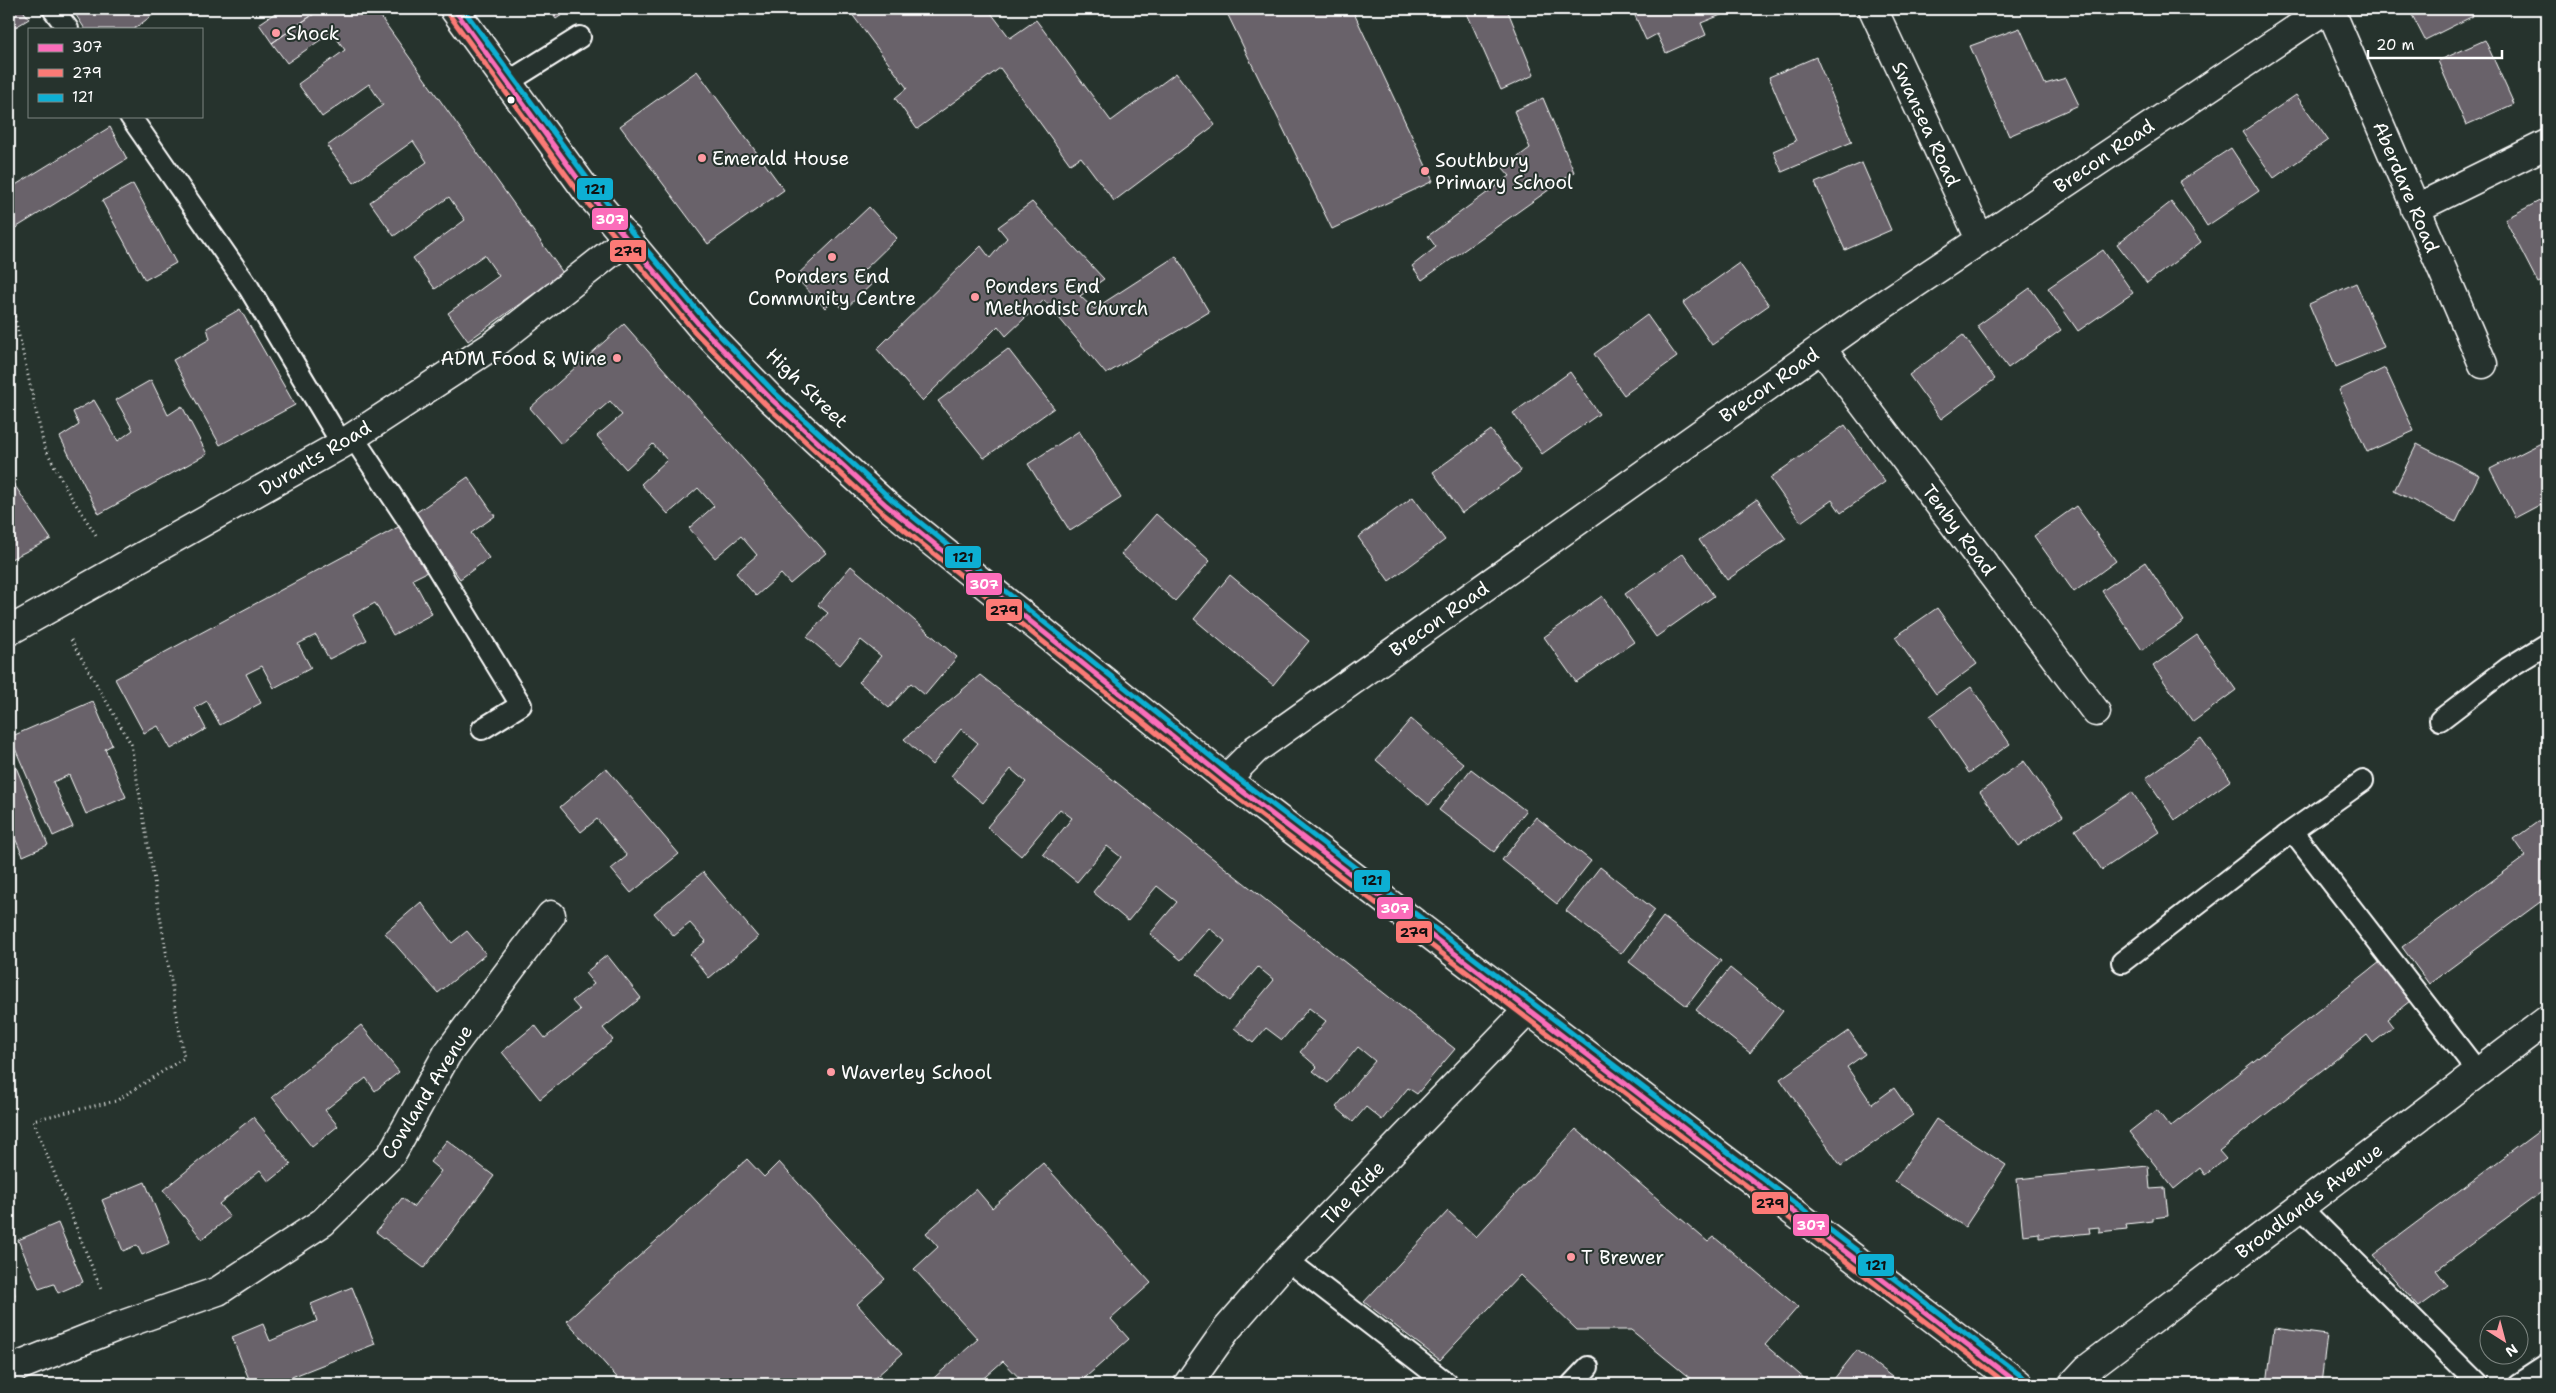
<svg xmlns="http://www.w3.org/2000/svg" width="2556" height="1393" font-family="'Shantell Sans',sans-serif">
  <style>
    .building { fill: #69626b; stroke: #fff }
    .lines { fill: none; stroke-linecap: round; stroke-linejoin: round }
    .lane-casing { stroke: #fff; stroke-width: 24 }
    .street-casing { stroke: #fff; stroke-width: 31 }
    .primary-casing { stroke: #fff; stroke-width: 31 }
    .path { stroke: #fff; stroke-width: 3; stroke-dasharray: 1 4; stroke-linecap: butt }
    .lane { stroke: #26332d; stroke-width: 20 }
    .street { stroke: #26332d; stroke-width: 28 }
    .primary { stroke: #26332d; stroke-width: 28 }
    .bus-1-casing { stroke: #26332d; stroke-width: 9 }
    .bus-2-casing { stroke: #26332d; stroke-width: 9 }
    .bus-3-casing { stroke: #26332d; stroke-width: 9 }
    .bus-1 { stroke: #fb6dba; stroke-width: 5 }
    .bus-2 { stroke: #fc7a76; stroke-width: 5 }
    .bus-3 { stroke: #0dafd3; stroke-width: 5 }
    .poi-dot { fill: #ff9aa2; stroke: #26332d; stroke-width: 2 }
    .bus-dot { fill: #fff; stroke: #26332d; stroke-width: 2 }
    .labels { text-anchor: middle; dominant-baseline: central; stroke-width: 4; stroke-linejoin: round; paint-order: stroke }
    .poi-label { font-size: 19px; fill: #fff; stroke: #26332d; text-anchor: start }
    .street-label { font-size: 19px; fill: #fff; stroke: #26332d }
    .line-badge { stroke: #26332d; stroke-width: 2 }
    .badge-label { font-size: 14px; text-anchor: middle; font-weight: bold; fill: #fff }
    .pale-badge-label { font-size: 14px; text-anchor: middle; font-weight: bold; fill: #111 }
  </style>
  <rect width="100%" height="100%" fill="#26332d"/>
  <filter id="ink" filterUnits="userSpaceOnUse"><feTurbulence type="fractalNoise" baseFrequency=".02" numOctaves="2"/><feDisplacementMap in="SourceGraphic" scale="10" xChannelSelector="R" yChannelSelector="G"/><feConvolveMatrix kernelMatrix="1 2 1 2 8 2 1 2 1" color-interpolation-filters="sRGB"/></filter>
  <g filter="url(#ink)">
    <path class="building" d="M 9,9 L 22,9 L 29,19 L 9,31 Z
      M 72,9 L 150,9 L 154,14 L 134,29 L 85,29 Z
      M 281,9 L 321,9 L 272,43 L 259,24 Z
      M 321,9 L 375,9 L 563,273 L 468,341 L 448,313 L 499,276 L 484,255 L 435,289 L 413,258 L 465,220 L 449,197 L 394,236 L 370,202 L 427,162 L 413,141 L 354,183 L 327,146 L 383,105 L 369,84 L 322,117 L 298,84 L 345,50 L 332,32 L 287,63 L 272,43 Z
      M 549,9 L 571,9 L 556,19 Z
      M 848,9 L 988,9 L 1010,38 L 1036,20 L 1111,121 L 1176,73 L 1215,125 L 1114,201 L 1081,157 L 1070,164 L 1000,68 L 917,129 L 895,98 L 907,88 Z
      M 1225,9 L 1352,9 L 1433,181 L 1332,229 Z
      M 1465,9 L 1507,9 L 1534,75 L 1501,90 Z
      M 1632,9 L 1736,9 L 1701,23 L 1706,35 L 1666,53 L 1657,34 L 1646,40 Z
      M 2409,9 L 2469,9 L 2473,16 L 2425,40 Z
      M 2020,28 L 2045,84 L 2066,78 L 2079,105 L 2009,136 L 1970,46 Z
      M 2485,40 L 2514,104 L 2466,125 L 2438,61 Z
      M 1816,57 L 1852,142 L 1782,172 L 1773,151 L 1796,141 L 1769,77 Z
      M 697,71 L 784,190 L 708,244 L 620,126 Z
      M 2296,95 L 2328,140 L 2274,178 L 2242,132 Z
      M 1543,98 L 1574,172 L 1422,280 L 1412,266 L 1436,247 L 1428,236 L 1510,176 L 1503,168 L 1530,148 L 1514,111 Z
      M 110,127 L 127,159 L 9,232 L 9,189 Z
      M 2231,148 L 2259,191 L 2207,226 L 2179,182 Z
      M 1862,163 L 1891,230 L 1845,250 L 1815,183 Z
      M 133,184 L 176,263 L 145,280 L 102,201 Z
      M 2547,197 L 2547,279 L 2538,283 L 2505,219 Z
      M 1032,202 L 1104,279 L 1080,296 L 1094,309 L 1176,256 L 1209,312 L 1106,374 L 1044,300 L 1006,336 L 998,326 L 922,401 L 877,349 L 981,246 L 990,258 L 1007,238 L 998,227 Z
      M 2171,202 L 2201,242 L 2147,283 L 2117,244 Z
      M 869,207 L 897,238 L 862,272 L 873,283 L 844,310 L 834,299 L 825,308 L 795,277 Z
      M 2103,250 L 2133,293 L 2078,331 L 2048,288 Z
      M 1739,263 L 1769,305 L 1712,345 L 1683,303 Z
      M 2356,283 L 2384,347 L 2336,367 L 2309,304 Z
      M 2030,288 L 2061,330 L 2008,368 L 1977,326 Z
      M 240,309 L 295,405 L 220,445 L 173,360 L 210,339 L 207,328 Z
      M 1647,315 L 1677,357 L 1624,395 L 1594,354 Z
      M 624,324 L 826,553 L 790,584 L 781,574 L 756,596 L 736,573 L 757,555 L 741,536 L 715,558 L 689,528 L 714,506 L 698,488 L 668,514 L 641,484 L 667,460 L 653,444 L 626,469 L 597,436 L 622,415 L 610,401 L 561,444 L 530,408 Z
      M 1963,335 L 1995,379 L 1941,419 L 1909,375 Z
      M 1008,349 L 1054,408 L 984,458 L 938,401 Z
      M 2385,368 L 2414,431 L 2367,452 L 2339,390 Z
      M 1570,372 L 1599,414 L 1542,454 L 1513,413 Z
      M 151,380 L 168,415 L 182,406 L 207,454 L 99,514 L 60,437 L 79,425 L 73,412 L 94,400 L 118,441 L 133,430 L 116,400 Z
      M 1845,425 L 1885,482 L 1841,513 L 1832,500 L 1801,522 L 1770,478 Z
      M 1491,430 L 1521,471 L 1462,513 L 1433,472 Z
      M 1079,431 L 1121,498 L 1070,531 L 1028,464 Z
      M 2547,440 L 2547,501 L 2515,518 L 2490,469 Z
      M 2417,444 L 2479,475 L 2456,522 L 2394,491 Z
      M 9,477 L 51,539 L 9,560 Z
      M 468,477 L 495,516 L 471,533 L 489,558 L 460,579 L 414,514 Z
      M 1413,497 L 1445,540 L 1389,581 L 1358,537 Z
      M 1757,499 L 1786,539 L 1727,580 L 1699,540 Z
      M 2076,506 L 2116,561 L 2074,592 L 2034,536 Z
      M 1156,514 L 1210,561 L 1175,601 L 1121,554 Z
      M 402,525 L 427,572 L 413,579 L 432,614 L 393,635 L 375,603 L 353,615 L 367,640 L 329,659 L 316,635 L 298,644 L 311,668 L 274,688 L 262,666 L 246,674 L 261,703 L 220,725 L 207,701 L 195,708 L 206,729 L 171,749 L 158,726 L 144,733 L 115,679 Z
      M 1683,553 L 1714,596 L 1656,637 L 1625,594 Z
      M 2145,562 L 2184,621 L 2142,650 L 2102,591 Z
      M 851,566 L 957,657 L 925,695 L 911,683 L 889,708 L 859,682 L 881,656 L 861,640 L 840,665 L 807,637 L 828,613 L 818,605 Z
      M 1230,575 L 1309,641 L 1273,685 L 1194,619 Z
      M 1602,596 L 1634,642 L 1576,682 L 1544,637 Z
      M 1937,608 L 1977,664 L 1936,694 L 1895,637 Z
      M 2197,635 L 2236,690 L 2193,722 L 2153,666 Z
      M 980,675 L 1455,1049 L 1417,1094 L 1408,1088 L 1382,1120 L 1366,1107 L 1353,1122 L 1336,1107 L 1375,1061 L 1358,1047 L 1328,1083 L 1313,1071 L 1317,1067 L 1300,1052 L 1326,1021 L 1309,1008 L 1282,1040 L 1266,1028 L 1253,1043 L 1234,1028 L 1274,980 L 1258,967 L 1229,1001 L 1197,974 L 1225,941 L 1209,928 L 1181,960 L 1150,934 L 1177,902 L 1157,886 L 1128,921 L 1093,892 L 1121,857 L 1107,846 L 1077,882 L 1043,854 L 1072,818 L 1060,809 L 1021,856 L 987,827 L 1026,782 L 1011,769 L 983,803 L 951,776 L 978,743 L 961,729 L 932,765 L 904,739 Z
      M 1971,687 L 2010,744 L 1969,773 L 1930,716 Z
      M 93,701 L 112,745 L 105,749 L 126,797 L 86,814 L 69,775 L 53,782 L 73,827 L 53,836 L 10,737 Z
      M 1411,719 L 1464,764 L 1429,805 L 1376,760 Z
      M 2201,738 L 2231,780 L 2175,820 L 2146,778 Z
      M 9,750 L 48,845 L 23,856 L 9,825 Z
      M 2024,761 L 2063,816 L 2019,846 L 1980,792 Z
      M 606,768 L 679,854 L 631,893 L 611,869 L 627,856 L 597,819 L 581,832 L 560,807 Z
      M 1471,769 L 1526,811 L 1494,852 L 1439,810 Z
      M 2132,792 L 2159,832 L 2102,870 L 2075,830 Z
      M 2547,815 L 2547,897 L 2429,984 L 2402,947 L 2526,856 L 2514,839 Z
      M 1536,817 L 1591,861 L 1557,904 L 1502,860 Z
      M 1600,867 L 1655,910 L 1621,954 L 1566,911 Z
      M 703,872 L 758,937 L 709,978 L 690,954 L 706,941 L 690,923 L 674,936 L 654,913 Z
      M 421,902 L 452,943 L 467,931 L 486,954 L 438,993 L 385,933 Z
      M 1663,917 L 1721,961 L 1687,1006 L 1629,962 Z
      M 607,955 L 641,998 L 603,1028 L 613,1040 L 540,1099 L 502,1052 L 535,1025 L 545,1038 L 580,1010 L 572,1001 L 594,984 L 585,973 Z
      M 2380,962 L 2410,1001 L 2387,1019 L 2393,1027 L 2373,1043 L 2367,1035 L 2219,1151 L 2226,1159 L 2205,1175 L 2200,1168 L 2174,1189 L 2129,1132 L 2157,1110 L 2170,1127 Z
      M 1730,968 L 1783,1011 L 1750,1053 L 1696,1010 Z
      M 361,1025 L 399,1072 L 375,1091 L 366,1078 L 325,1110 L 338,1126 L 312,1147 L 272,1097 Z
      M 1849,1031 L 1865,1054 L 1847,1067 L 1872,1104 L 1894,1088 L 1913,1115 L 1841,1166 L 1780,1079 Z
      M 253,1117 L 291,1164 L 269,1182 L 260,1170 L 219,1204 L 230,1217 L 202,1239 L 163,1190 Z
      M 1936,1119 L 2006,1165 L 1965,1227 L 1895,1181 Z
      M 2547,1125 L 2547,1188 L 2436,1270 L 2448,1286 L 2419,1307 L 2373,1255 Z
      M 1576,1129 L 1708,1242 L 1714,1237 L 1798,1307 L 1765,1345 L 1806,1380 L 1803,1384 L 1697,1384 L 1631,1330 L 1577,1330 L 1520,1275 L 1440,1360 L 1364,1302 L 1448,1211 L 1476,1237 Z
      M 447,1140 L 494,1176 L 424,1268 L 376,1232 L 402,1198 L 413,1207 L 441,1171 L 430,1162 Z
      M 747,1159 L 764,1177 L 779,1162 L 885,1279 L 857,1304 L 902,1354 L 868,1384 L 621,1384 L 622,1383 L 567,1321 Z
      M 1043,1163 L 1151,1283 L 1111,1319 L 1129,1339 L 1078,1384 L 1025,1384 L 1003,1361 L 977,1384 L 927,1384 L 978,1339 L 914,1269 L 938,1247 L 926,1233 L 976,1189 L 992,1208 Z
      M 2148,1166 L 2150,1189 L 2165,1188 L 2168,1216 L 2153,1218 L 2153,1221 L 2126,1224 L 2127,1229 L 2099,1232 L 2099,1227 L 2089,1228 L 2090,1233 L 2039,1238 L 2039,1233 L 2023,1235 L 2017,1179 Z
      M 145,1182 L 170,1243 L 142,1255 L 137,1245 L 123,1251 L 102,1200 Z
      M 58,1223 L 83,1282 L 58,1293 L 54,1284 L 39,1289 L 18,1240 Z
      M 9,1282 L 15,1295 L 9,1298 Z
      M 352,1287 L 375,1344 L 274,1384 L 251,1384 L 232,1337 L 263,1324 L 270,1341 L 317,1321 L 311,1304 Z
      M 2274,1328 L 2327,1335 L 2321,1384 L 2267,1384 Z
      M 1857,1350 L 1901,1384 L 1830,1384 Z
      M 1277,1378 L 1285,1384 L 1272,1384 Z"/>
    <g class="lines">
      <defs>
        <path id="lane" d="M 53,9 L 68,29
          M 508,82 L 580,37
          M 130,116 L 249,288 L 342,444
          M 353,437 L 413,528 L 521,705 L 482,729
          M 2440,720 L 2508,668 L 2547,644
          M 2292,831 L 2478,1072
          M 2122,962 L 2292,831 L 2363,781
          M 2300,1207 L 2478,1384
          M 1287,1260 L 1448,1384
          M 1572,1384 L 1588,1367
          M 2518,1384 L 2547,1365"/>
        <path id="street" d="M 1873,9 L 1980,239
          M 2330,9 L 2483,364
          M 2415,209 L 2547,144
          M 1821,348 L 2096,712
          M 9,631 L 342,444 L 492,346 L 628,239
          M 1226,779 L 1256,749 L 1871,313 L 2326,9
          M 9,1370 L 116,1327 L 218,1291 L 323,1222 L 391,1155 L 447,1054 L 551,915
          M 1188,1384 L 1227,1329 L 1287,1260 L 1528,1010
          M 2073,1384 L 2087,1369 L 2547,1020"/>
        <path id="primary" d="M 454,9 L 586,190 L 701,327 L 770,398 L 886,505 L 1226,779 L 2019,1384"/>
      </defs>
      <use href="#lane" class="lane-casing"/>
      <use href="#street" class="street-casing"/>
      <use href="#primary" class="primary-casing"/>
      <path class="path" d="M 9,292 L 44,446 L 68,492 L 98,538
        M 71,640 L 131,744 L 184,1058 L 116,1101 L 33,1120 L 102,1292"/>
      <use href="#lane" class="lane"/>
      <use href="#street" class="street"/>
      <use href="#primary" class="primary"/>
      <defs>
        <path id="bus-1" d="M 454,9 L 586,190 L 701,327 L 770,398 L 886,505 L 1226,779 L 2019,1384"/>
        <path id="bus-2" d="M 448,13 L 580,194 L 695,332 L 765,404 L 881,511 L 1221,785 L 2007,1384"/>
        <path id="bus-3" d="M 463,9 L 592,185 L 707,322 L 775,393 L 891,499 L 1231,773 L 2024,1378"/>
      </defs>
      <use href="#bus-1" class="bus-1-casing"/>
      <use href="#bus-2" class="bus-2-casing"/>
      <use href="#bus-3" class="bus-3-casing"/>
      <use href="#bus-1" class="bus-1"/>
      <use href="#bus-2" class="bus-2"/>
      <use href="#bus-3" class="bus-3"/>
    </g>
  </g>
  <g class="poi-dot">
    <circle cx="276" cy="33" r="5"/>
    <circle cx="702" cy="158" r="5"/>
    <circle cx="1425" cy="171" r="5"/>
    <circle cx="832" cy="257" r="5"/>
    <circle cx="975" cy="297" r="5"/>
    <circle cx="617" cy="358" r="5"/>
    <circle cx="831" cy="1072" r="5"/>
    <circle cx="1571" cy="1257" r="5"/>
  </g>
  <circle class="bus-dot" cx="511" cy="100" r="4.5"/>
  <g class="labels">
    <g class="poi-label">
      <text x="286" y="33">Shock</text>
      <text x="712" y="158">Emerald House</text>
      <text x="1435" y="160">Southbury<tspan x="1435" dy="22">Primary School</tspan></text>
      <text x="832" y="276" text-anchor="middle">Ponders End<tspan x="832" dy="22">Community Centre</tspan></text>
      <text x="985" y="286">Ponders End<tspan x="985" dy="22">Methodist Church</tspan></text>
      <text x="607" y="358" text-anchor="end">ADM Food &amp; Wine</text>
      <text x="841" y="1072">Waverley School</text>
      <text x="1581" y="1257">T Brewer</text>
    </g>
    <g class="street-label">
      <text transform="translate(1926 124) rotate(65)">Swansea Road</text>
      <text transform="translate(2104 156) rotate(-34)">Brecon Road</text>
      <text transform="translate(2406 187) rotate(67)">Aberdare Road</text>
      <text transform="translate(1769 385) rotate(-35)">Brecon Road</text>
      <text transform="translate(807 388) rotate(44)">High Street</text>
      <text transform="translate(315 458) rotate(-31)">Durants Road</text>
      <text transform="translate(1959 530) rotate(53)">Tenby Road</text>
      <text transform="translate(1439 619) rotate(-35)">Brecon Road</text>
      <text transform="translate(427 1092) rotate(-58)">Cowland Avenue</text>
      <text transform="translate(1353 1193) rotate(-46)">The Ride</text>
      <text transform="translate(2309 1201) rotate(-37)">Broadlands Avenue</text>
    </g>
  </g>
  <g class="line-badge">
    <rect x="576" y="177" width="38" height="24" rx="5" fill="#0dafd3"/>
    <rect x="591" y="207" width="38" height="24" rx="5" fill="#fb6dba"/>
    <rect x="609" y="239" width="38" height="24" rx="5" fill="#fc7a76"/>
    <rect x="944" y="545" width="38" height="24" rx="5" fill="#0dafd3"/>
    <rect x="965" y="572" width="38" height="24" rx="5" fill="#fb6dba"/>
    <rect x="985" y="598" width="38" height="24" rx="5" fill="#fc7a76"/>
    <rect x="1353" y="869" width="38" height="24" rx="5" fill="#0dafd3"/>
    <rect x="1376" y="896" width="38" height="24" rx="5" fill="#fb6dba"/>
    <rect x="1395" y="920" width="38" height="24" rx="5" fill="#fc7a76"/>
    <rect x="1751" y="1191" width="38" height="24" rx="5" fill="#fc7a76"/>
    <rect x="1792" y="1213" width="38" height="24" rx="5" fill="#fb6dba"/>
    <rect x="1857" y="1253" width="38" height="24" rx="5" fill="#0dafd3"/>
  </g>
  <g class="badge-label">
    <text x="610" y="224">307</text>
    <text x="984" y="589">307</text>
    <text x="1395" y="913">307</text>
    <text x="1811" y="1230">307</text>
  </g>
  <g class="pale-badge-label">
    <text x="595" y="194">121</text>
    <text x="628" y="256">279</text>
    <text x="963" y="562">121</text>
    <text x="1004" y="615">279</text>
    <text x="1372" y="885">121</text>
    <text x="1414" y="937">279</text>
    <text x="1770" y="1208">279</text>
    <text x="1876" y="1270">121</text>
  </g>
  <rect width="2556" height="1393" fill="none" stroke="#26332d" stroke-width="30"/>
  <rect x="15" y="15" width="2526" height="1363" fill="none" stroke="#fff" stroke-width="2" filter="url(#ink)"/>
  <rect x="28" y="28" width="175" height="90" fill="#26332d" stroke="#7d8581"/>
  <rect x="38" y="44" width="25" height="8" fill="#fb6dba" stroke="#7d8581"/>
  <text x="72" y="52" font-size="15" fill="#ffffff">307</text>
  <rect x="38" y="69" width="25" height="8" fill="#fc7a76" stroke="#7d8581"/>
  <text x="72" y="78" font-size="15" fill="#ffffff">279</text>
  <rect x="38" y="94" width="25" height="8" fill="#0dafd3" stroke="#7d8581"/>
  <text x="72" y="102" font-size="15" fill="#ffffff">121</text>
  <g transform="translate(2504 1340) rotate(144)"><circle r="24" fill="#26332d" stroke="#7d8581"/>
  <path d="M0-4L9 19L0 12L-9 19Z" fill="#ff9aa2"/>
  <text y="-8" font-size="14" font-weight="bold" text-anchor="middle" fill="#ffffff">N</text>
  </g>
  <path d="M2368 50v8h134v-8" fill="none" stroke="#ffffff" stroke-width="2.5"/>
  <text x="2376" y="50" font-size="15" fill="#ffffff" stroke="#26332d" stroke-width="4" paint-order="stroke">20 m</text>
</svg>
